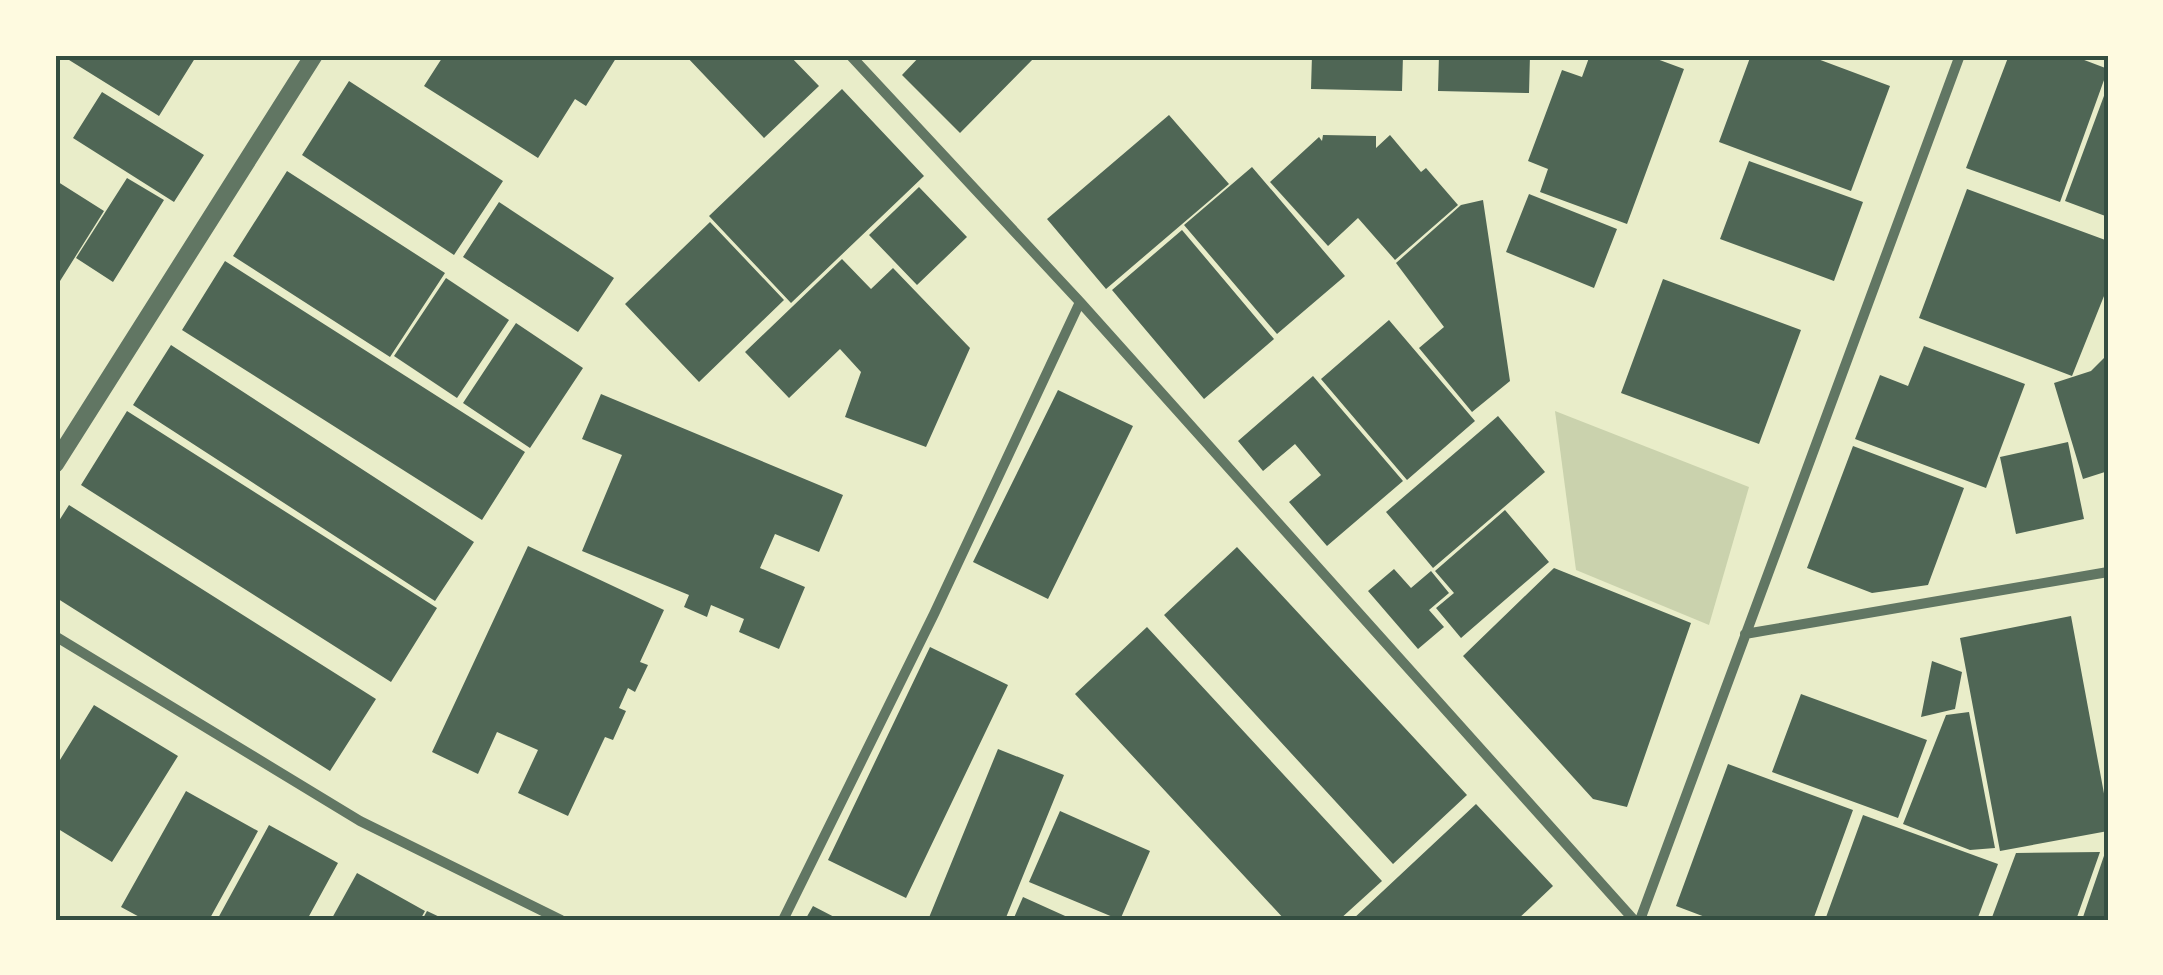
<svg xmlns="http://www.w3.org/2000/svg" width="2163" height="975" font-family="Montserrat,sans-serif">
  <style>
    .green { fill: #cad2ad }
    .building { fill: #4f6655 }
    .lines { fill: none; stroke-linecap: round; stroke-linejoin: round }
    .minor { stroke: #617663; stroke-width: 10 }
    .tertiary { stroke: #617663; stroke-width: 18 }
    .neatline { fill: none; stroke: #344e41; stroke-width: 4 }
  </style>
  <rect width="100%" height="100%" fill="#e9edc9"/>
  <path class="green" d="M 1555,411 L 1749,487 L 1709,625 L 1576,570 Z"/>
  <path class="building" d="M 61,55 L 197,55 L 159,116 Z
    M 444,55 L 618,55 L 586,106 L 575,99 L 538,158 L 424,86 Z
    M 685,55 L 789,55 L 819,86 L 764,138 Z
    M 921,55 L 1037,55 L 960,133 L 902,75 Z
    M 1312,55 L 1403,55 L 1402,91 L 1311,89 Z
    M 1439,55 L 1530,55 L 1529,93 L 1438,91 Z
    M 1590,55 L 1646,55 L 1684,69 L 1627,224 L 1540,192 L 1548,169 L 1528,161 L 1562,70 L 1582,77 Z
    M 1751,55 L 1807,55 L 1890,86 L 1851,191 L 1719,142 Z
    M 2009,55 L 2071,55 L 2108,69 L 2060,202 L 1966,168 Z
    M 349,81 L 503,181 L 454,255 L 302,155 Z
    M 2108,85 L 2108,217 L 2065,201 Z
    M 842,89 L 924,176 L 791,303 L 709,216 Z
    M 102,92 L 204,155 L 174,202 L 73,138 Z
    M 1169,115 L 1229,184 L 1106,289 L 1047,219 Z
    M 1323,135 L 1376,136 L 1376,148 L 1390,135 L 1421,172 L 1426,168 L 1458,205 L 1395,260 L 1358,218 L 1328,246 L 1270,182 L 1319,137 L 1322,141 Z
    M 1749,161 L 1863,202 L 1834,281 L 1720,239 Z
    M 1252,167 L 1345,276 L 1277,334 L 1184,225 Z
    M 287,171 L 445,273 L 390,357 L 233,256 Z
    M 127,178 L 164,200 L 113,282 L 76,258 Z
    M 55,180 L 104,211 L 55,289 Z
    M 919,187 L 967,237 L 917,285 L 869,235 Z
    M 1967,189 L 2108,241 L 2108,286 L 2072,376 L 1919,318 Z
    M 1529,194 L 1617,229 L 1594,288 L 1506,252 Z
    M 1483,200 L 1510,381 L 1472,412 L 1419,348 L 1444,327 L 1396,263 L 1461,205 Z
    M 499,202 L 614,278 L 578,332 L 463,257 Z
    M 710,222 L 784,300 L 699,382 L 625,304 Z
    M 1182,230 L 1274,339 L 1204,399 L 1112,290 Z
    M 842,259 L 871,289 L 893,268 L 970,348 L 926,447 L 845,417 L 861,372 L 840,349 L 789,398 L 745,352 Z
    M 225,261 L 525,452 L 482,520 L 182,330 Z
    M 446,278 L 509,320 L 457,398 L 394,356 Z
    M 1663,279 L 1801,330 L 1759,444 L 1621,393 Z
    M 1389,320 L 1475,421 L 1407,480 L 1321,379 Z
    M 516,323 L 583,368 L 530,448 L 463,403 Z
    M 171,345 L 474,542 L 435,601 L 133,405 Z
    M 1924,346 L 2025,384 L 1986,488 L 1855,439 L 1880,375 L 1908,386 Z
    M 2108,354 L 2108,471 L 2083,479 L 2054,383 L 2091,371 Z
    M 1313,376 L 1403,481 L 1327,546 L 1289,502 L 1321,475 L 1295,444 L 1263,471 L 1238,441 Z
    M 1058,390 L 1133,426 L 1048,599 L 973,562 Z
    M 601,394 L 843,495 L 819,552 L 775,534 L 760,568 L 805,587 L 779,649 L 739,632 L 744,619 L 711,605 L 707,617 L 684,607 L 689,595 L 582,551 L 622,455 L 582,439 Z
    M 127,411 L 437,608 L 391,682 L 81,485 Z
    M 1498,416 L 1545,472 L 1433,568 L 1386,512 Z
    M 2068,442 L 2084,519 L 2016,534 L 2000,457 Z
    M 1853,446 L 1964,488 L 1928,585 L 1872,593 L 1807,568 Z
    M 69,505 L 376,699 L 330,771 L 55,597 L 55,527 Z
    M 1505,510 L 1549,562 L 1461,638 L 1436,608 L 1454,593 L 1435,571 Z
    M 528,546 L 664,610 L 640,662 L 648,665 L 635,692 L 628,688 L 619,708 L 626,711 L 613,740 L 605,737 L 568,816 L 518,793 L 538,750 L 497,732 L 478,774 L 432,752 Z
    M 1237,547 L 1467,795 L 1393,864 L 1164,615 Z
    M 1554,568 L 1691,623 L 1627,807 L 1593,799 L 1463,656 Z
    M 1394,569 L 1411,588 L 1431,571 L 1449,593 L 1429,610 L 1444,627 L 1418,649 L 1368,591 Z
    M 2071,616 L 2108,815 L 2108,831 L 2000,851 L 1960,638 Z
    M 1147,627 L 1382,881 L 1339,920 L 1285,920 L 1075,694 Z
    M 930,647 L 1008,685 L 906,898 L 828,860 Z
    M 1932,661 L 1962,672 L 1955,709 L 1921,717 Z
    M 1801,694 L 1927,740 L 1898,818 L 1772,772 Z
    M 94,705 L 178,756 L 112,862 L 55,827 L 55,768 Z
    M 1969,712 L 1995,848 L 1970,850 L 1903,824 L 1946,715 Z
    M 998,749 L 1064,775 L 1005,920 L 928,920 Z
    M 1728,764 L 1853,810 L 1813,920 L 1713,920 L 1676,906 Z
    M 186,791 L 258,831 L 209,920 L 145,920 L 121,907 Z
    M 1476,804 L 1553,886 L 1517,920 L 1352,920 Z
    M 1060,811 L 1150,851 L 1120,920 L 1029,882 Z
    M 1863,815 L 1998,864 L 1977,920 L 1825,920 Z
    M 269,825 L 338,863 L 308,918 L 217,920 Z
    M 2107,847 L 2108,920 L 2082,920 Z
    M 2100,852 L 2076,920 L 1991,920 L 2016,853 Z
    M 357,873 L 425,911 L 420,920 L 331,920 Z
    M 1023,897 L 1074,920 L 1013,920 Z
    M 813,906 L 840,920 L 805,920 Z
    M 427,911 L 446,920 L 422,920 Z"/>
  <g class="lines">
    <path class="minor" d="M 850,55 L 1080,302 L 1634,920
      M 1745,634 L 2108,572
      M 55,636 L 360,821 L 561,920
      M 783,920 L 934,614 L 1080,302
      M 1640,920 L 1960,55"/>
    <path class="tertiary" d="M 55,464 L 314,55"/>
  </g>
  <rect width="2163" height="975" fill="none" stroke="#fefae0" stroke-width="115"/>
  <rect x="58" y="58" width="2048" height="860" class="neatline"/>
</svg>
